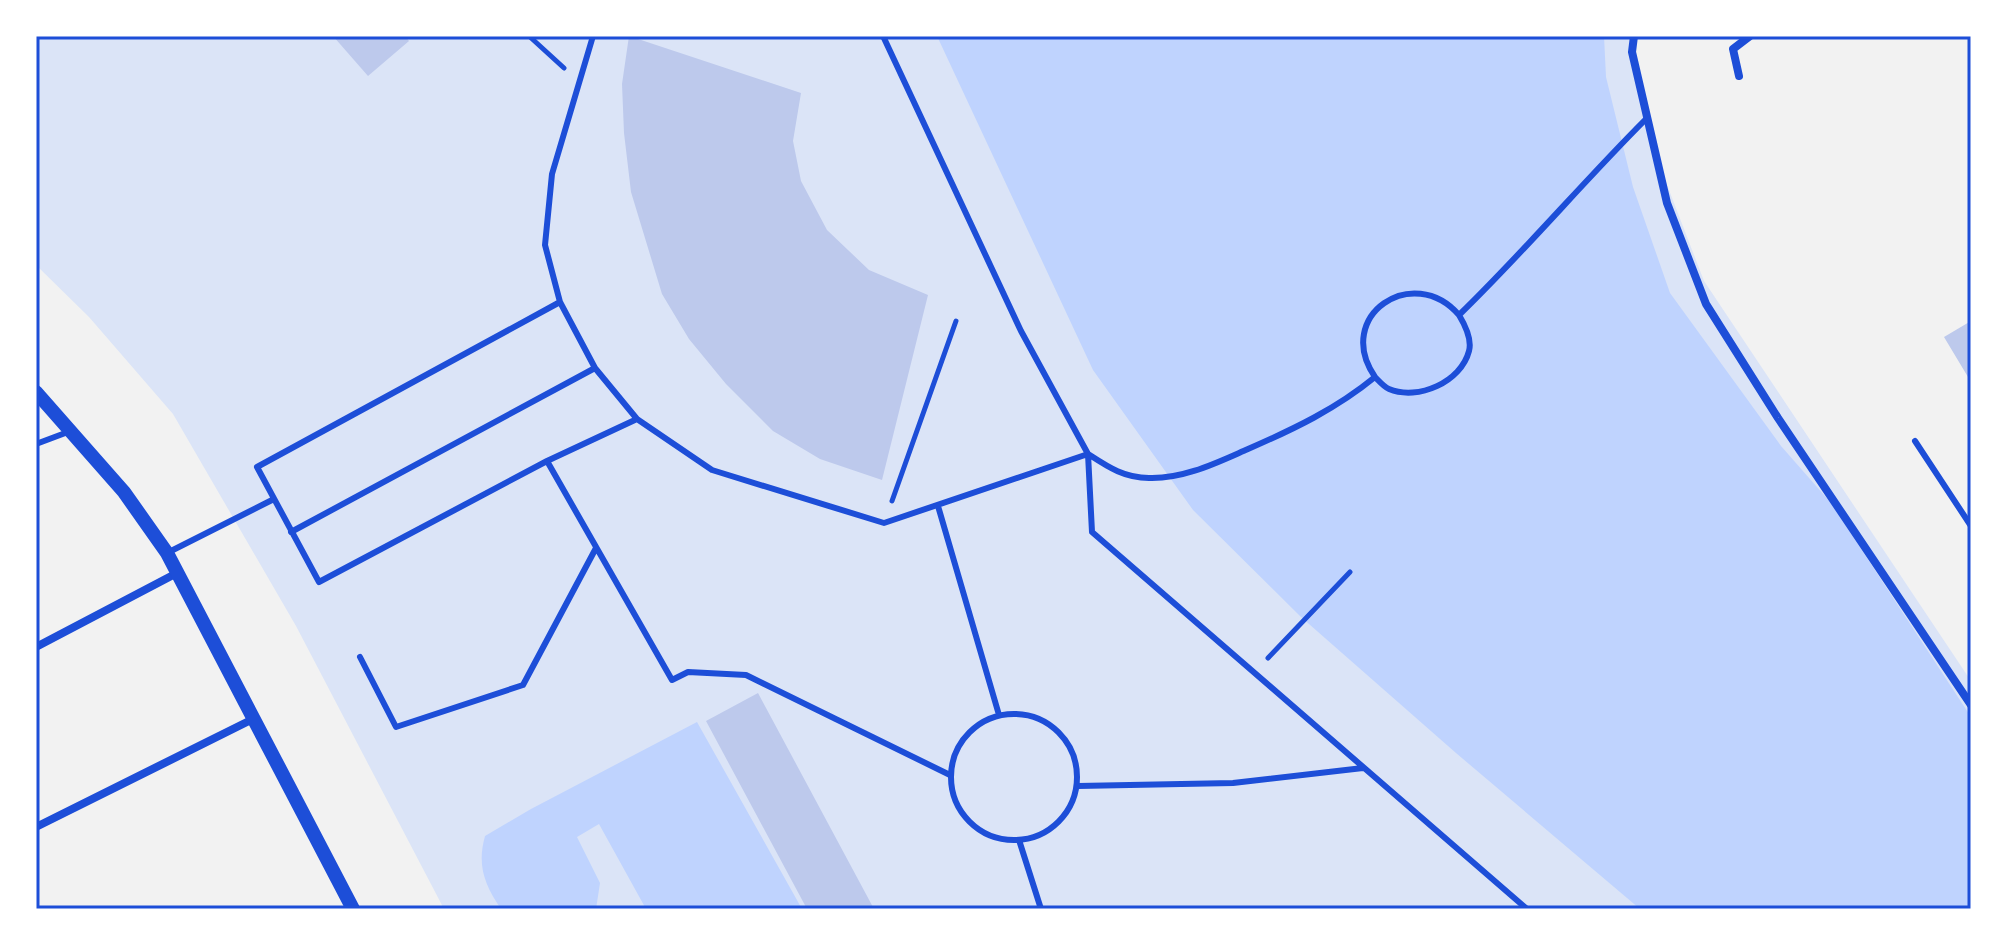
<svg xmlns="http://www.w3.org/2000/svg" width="2007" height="945" font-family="'DM Sans',sans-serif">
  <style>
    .green { fill: #dbe4f7 }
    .water { fill: #bfd3fe }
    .building { fill: #bdc9ec }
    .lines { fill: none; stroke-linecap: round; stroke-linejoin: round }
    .path { stroke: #1d4ed8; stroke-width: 5 }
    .service { stroke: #1d4ed8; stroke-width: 6 }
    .minor { stroke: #1d4ed8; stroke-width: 8 }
    .tertiary { stroke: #1d4ed8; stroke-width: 14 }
    .neatline { fill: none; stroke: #1d4ed8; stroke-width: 3 }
  </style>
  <rect width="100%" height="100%" fill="#f2f2f2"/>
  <path class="green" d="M 36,36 L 1630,36 L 1630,52 L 1659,164 L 1704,281 L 1971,681 L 1971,909 L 444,909 L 296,626 L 173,414 L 89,317 L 36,265 Z"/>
  <path class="water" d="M 937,36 L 1604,36 L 1606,77 L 1633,187 L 1670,293 L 1781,446 L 1831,503 L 1971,717 L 1971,909 L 1640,909 L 1456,753 L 1301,617 L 1193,510 L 1093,370 Z
    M 697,722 L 802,909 L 646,909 L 599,824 L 577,837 L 600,883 L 596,909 L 501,909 C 484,884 477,865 485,836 L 531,809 Z"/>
  <path class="building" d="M 333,36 L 405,36 L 409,41 L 368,76 Z
    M 629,36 L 801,93 L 793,141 L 801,181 L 827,230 L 869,270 L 928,295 L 882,480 L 820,459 L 773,431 L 726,384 L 689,339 L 662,294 L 631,192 L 624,133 L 622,84 Z
    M 1971,321 L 1971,382 L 1944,337 Z
    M 758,693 L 874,909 L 807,909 L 706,721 Z"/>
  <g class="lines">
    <path class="path" d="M 529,36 L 564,68
      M 892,501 L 956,321
      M 1268,658 L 1350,572"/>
    <path class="service" d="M 593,36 L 552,174 L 545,245 L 560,302 L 595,368 L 637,419 L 712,470 L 884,523 L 1088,454
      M 883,36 L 1021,331 L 1088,454 L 1092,532 L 1527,909
      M 560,302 L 257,467 L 319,582 L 547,461 L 637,419
      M 1375,377 C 1379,381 1384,387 1389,389 C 1418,401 1461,382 1469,351 C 1472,340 1465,325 1459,315
      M 1915,441 L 1971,526
      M 36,444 L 68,432
      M 1088,454 C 1108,467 1124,478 1149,478 C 1184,479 1216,463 1248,449 C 1294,429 1336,409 1375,377 C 1333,316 1413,262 1459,315 C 1524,252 1582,183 1646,119
      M 547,461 L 672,680 L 688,672 L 746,675 L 950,775
      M 938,506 L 999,715
      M 291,532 L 595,368
      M 167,553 L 274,499
      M 360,657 L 396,727 L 523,685 L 596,548
      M951 777a63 63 0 1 1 126 0a63 63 0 1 1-126 0Z
      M 1078,786 L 1233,783 L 1363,768
      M 1019,840 L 1041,909"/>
    <path class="minor" d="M 1634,36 L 1632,52 L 1667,203 L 1706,304 L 1778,418 L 1971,705
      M 1739,76 L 1733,49 L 1750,36
      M 36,647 L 177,573
      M 36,827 L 253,719"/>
    <path class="tertiary" d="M 36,392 L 124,492 L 167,553 L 353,909"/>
  </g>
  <rect width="2007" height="945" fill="none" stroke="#ffffff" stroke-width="76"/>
  <rect x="38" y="38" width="1931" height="869" class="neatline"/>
</svg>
